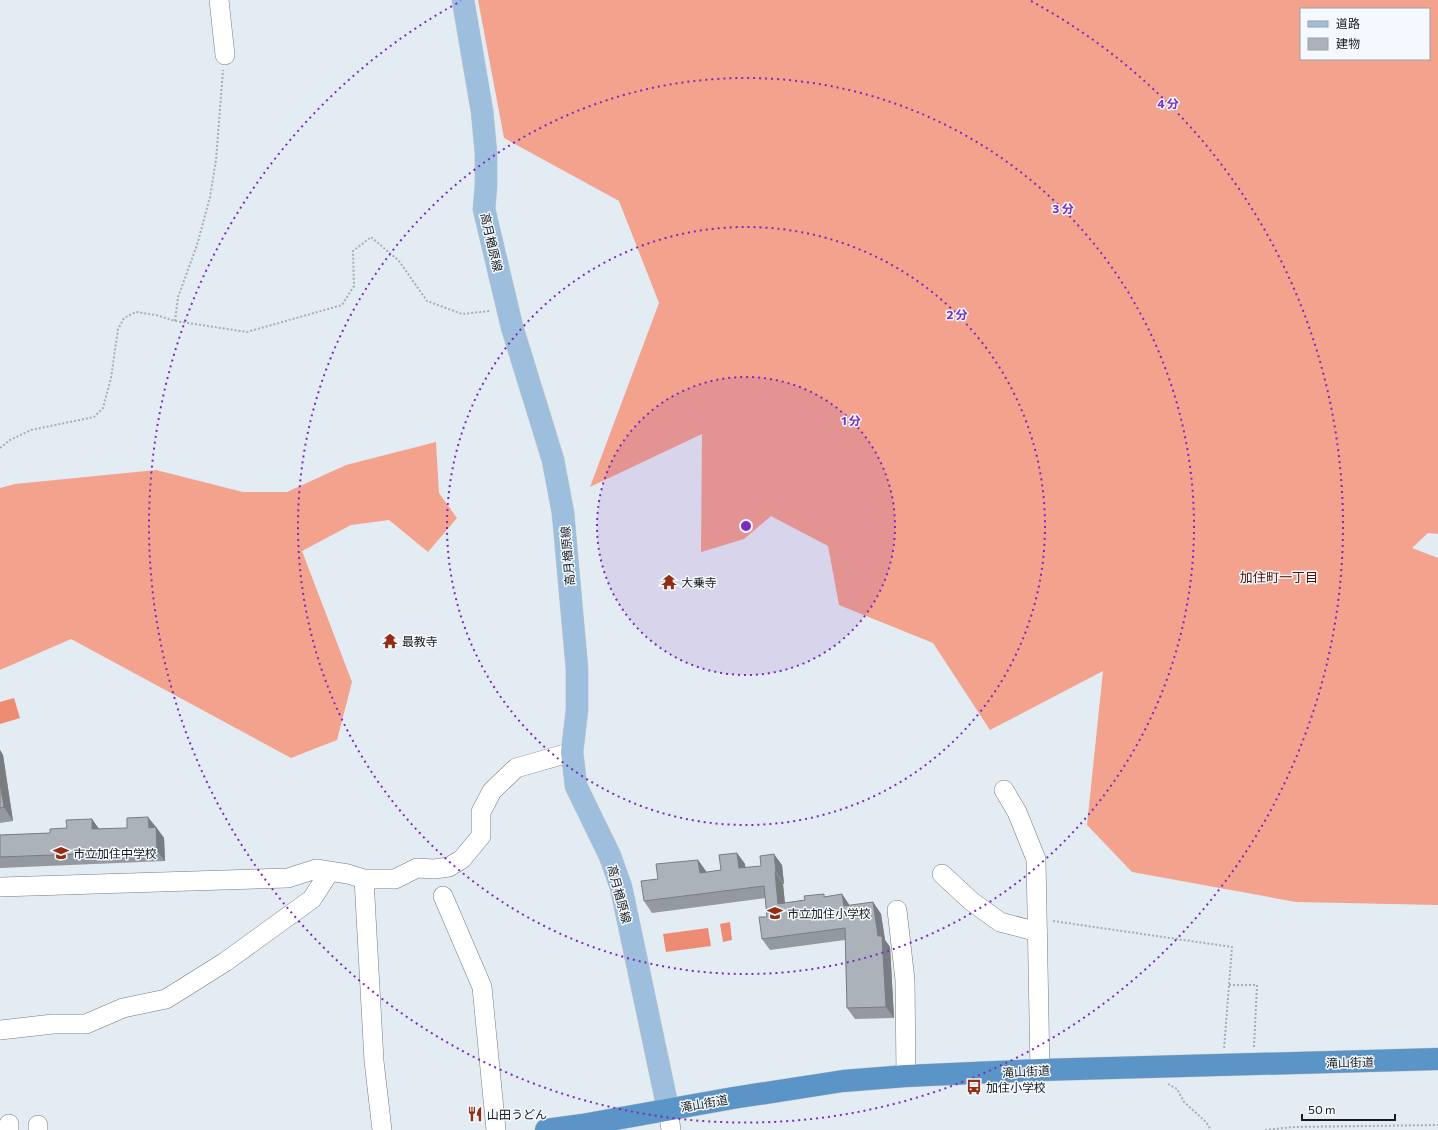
<svg xmlns="http://www.w3.org/2000/svg" width="1438" height="1130" font-family="Commissioner,'Noto Sans JP',sans-serif">
  <style>
    .forest { fill: #f3a28e; fill-rule: evenodd }
    .water { fill: #ee8b73 }
    .lines { fill: none; stroke-linecap: round; stroke-linejoin: round }
    .minor-casing { stroke: #747b81; stroke-width: 20 }
    .major-casing { stroke: #c8c8c9; stroke-width: 23 }
    .highway-casing { stroke: #c8c8c9; stroke-width: 23 }
    .path { stroke: #a7adb3; stroke-width: 2; stroke-dasharray: 2 2; stroke-linecap: butt }
    .minor { stroke: #fff; stroke-width: 19 }
    .major { stroke: #9dbfdd; stroke-width: 22 }
    .highway { stroke: #5b94c7; stroke-width: 22 }
    .wall { fill: #93999f }
    .shaded-wall { fill: #787d82 }
    .building { fill: #abb2b9; stroke: #787d82 }
    .ring { fill: none; stroke: #7b2cbf; stroke-width: 2; stroke-dasharray: 2 4 }
    .labels { text-anchor: middle; dominant-baseline: central; stroke-width: 3; stroke-linejoin: round; paint-order: stroke }
    .street-label { font-size: 12px; fill: #181b1d; stroke: #f3f9fe }
    .poi-label { font-size: 12px; fill: #181b1d; stroke: #f3f9fe; text-anchor: start }
    .neighbourhood-label { font-size: 13px; fill: #521002; stroke: #f3f9fe }
    .centre { fill: #7b2cbf; stroke: #f3f9fe; stroke-width: 2 }
    .ring-label { font-size: 12px; text-anchor: middle; font-weight: bold; fill: #7b2cbf; stroke: #f3f9fe; stroke-width: 3; stroke-linejoin: round; paint-order: stroke }
  </style>
  <rect width="100%" height="100%" fill="#e4ecf3"/>
  <path class="forest" d="M 478,0 L 1438,0 L 1438,534 L 1428,533 L 1412,548 L 1438,558 L 1438,905 L 1296,902 L 1132,872 L 1087,825 L 1103,671 L 990,730 L 933,643 L 839,605 L 828,546 L 771,516 L 744,539 L 701,552 L 702,434 L 590,487 L 659,303 L 619,201 L 504,138 ZM 1301,9 L 1429,9 L 1429,59 L 1301,59 Z
    M 436,442 L 439,493 L 457,518 L 428,552 L 389,520 L 351,525 L 302,551 L 352,682 L 337,740 L 291,758 L 71,639 L 0,670 L 0,488 L 15,484 L 156,470 L 243,492 L 287,492 L 346,465 Z"/>
  <path class="water" d="M 14,698 L 20,718 L 0,724 L 0,702 Z
    M 730,922 L 732,940 L 723,942 L 720,924 Z
    M 708,928 L 711,946 L 666,952 L 663,934 Z"/>
  <g class="lines">
    <defs>
      <path id="minor" d="M 219,0 L 225,55
        M 1004,790 L 1017,812 L 1036,859 L 1040,1070
        M 942,874 L 971,901 L 1000,922 L 1038,932
        M 364,879 L 374,1061 L 382,1130
        M 0,887 L 288,878 L 316,869 L 348,874 L 364,879 L 395,879 L 417,868 L 434,869 L 449,867 L 462,859 L 481,836 L 481,812 L 492,791 L 516,768 L 572,752
        M 443,896 L 482,987 L 496,1130
        M 897,910 L 905,980 L 906,1076
        M 0,1030 L 53,1024 L 86,1024 L 123,1008 L 166,999 L 225,962 L 312,899 L 330,871
        M 668,1109 L 671,1130
        M 9,1124 L 9,1130
        M 38,1125 L 38,1130"/>
      <path id="major" d="M 463,0 L 482,111 L 486,153 L 486,186 L 484,209 L 512,327 L 553,460 L 563,513 L 577,669 L 577,710 L 572,752 L 576,786 L 610,856 L 621,887 L 668,1109"/>
      <path id="highway" d="M 546,1130 L 582,1125 L 733,1098 L 843,1081 L 906,1076 L 1040,1070 L 1438,1059"/>
    </defs>
    <use href="#minor" class="minor-casing"/>
    <use href="#major" class="major-casing"/>
    <use href="#highway" class="highway-casing"/>
    <path class="path" d="M 175,321 L 178,297 L 197,245 L 210,197 L 216,160 L 223,70
      M 0,448 L 10,440 L 31,430 L 94,417 L 103,408 L 111,378 L 118,329 L 124,318 L 136,312 L 156,315 L 175,321 L 247,332 L 342,305 L 354,286 L 353,251 L 371,237 L 399,261 L 427,301 L 462,314 L 490,311
      M 1053,921 L 1232,947 L 1224,1049
      M 1229,985 L 1257,985 L 1254,1047
      M 1168,1084 L 1177,1089 L 1184,1102 L 1206,1122 L 1211,1130
      M 1265,1130 L 1293,1127 L 1438,1125"/>
    <use href="#minor" class="minor"/>
    <use href="#major" class="major"/>
    <use href="#highway" class="highway"/>
  </g>
  <path class="wall" d="M 0,750 L 3,755 L 13,821 L 0,823 Z
    M 92,819 L 99,829 L 156,827 L 164,838 L 165,861 L 0,868 L 0,835 L 50,833 L 67,828 Z
    M 737,853 L 745,864 L 745,868 L 782,865 L 784,884 L 783,884 L 785,903 L 842,894 L 850,906 L 873,902 L 881,914 L 885,940 L 890,947 L 894,1018 L 855,1019 L 847,1008 L 845,940 L 770,950 L 762,939 L 767,917 L 765,898 L 652,913 L 644,901 L 658,879 L 698,860 L 706,872 L 721,870 Z"/>
  <path class="shaded-wall" d="M 0,750 L 3,755 L 13,821 L 4,807 L 0,783 Z
    M 148,817 L 156,827 L 149,828 Z
    M 92,819 L 99,829 L 92,829 Z
    M 156,827 L 164,838 L 165,861 L 157,851 Z
    M 737,853 L 745,864 L 747,880 L 739,868 Z
    M 774,854 L 782,865 L 784,884 L 776,872 Z
    M 698,860 L 706,871 L 708,884 L 700,873 Z
    M 775,872 L 783,884 L 786,915 L 778,904 Z
    M 842,894 L 850,906 L 844,906 Z
    M 873,902 L 881,914 L 885,940 L 890,947 L 894,1018 L 886,1007 Z"/>
  <path class="building" d="M 0,783 L 4,807 L 0,808 Z
    M 148,817 L 149,828 L 156,827 L 157,851 L 0,857 L 0,835 L 50,833 L 50,829 L 67,828 L 66,820 L 92,819 L 92,829 L 127,828 L 127,818 Z
    M 737,853 L 739,868 L 761,866 L 760,856 L 774,854 L 776,872 L 775,872 L 778,904 L 805,900 L 804,896 L 824,894 L 824,897 L 842,894 L 844,906 L 873,902 L 878,936 L 882,936 L 886,1007 L 847,1008 L 845,928 L 762,939 L 759,917 L 767,917 L 764,886 L 644,901 L 641,881 L 658,879 L 656,864 L 698,860 L 700,873 L 721,870 L 719,855 Z"/>
  <circle cx="746" cy="526" r="149" fill="#7b2cbf" fill-opacity=".12"/>
  <g class="ring">
    <circle cx="746" cy="526" r="149"/>
    <circle cx="746" cy="526" r="299"/>
    <circle cx="746" cy="526" r="448"/>
    <path d="M1031 1A597 597 0 1 1 461 1"/>
  </g>
  <defs>
    <symbol id="temple-bare" viewBox="-9 -9 18 18"><path d="M0-6L5-2H3V0L6.5 2.5H4V6H1.5V3h-3V6H-4V2.5H-6.5L-3 0V-2H-5Z" fill="#952d14" stroke="#f3f9fe" stroke-width="2.5" paint-order="stroke"/></symbol>
    <symbol id="school-bare" viewBox="-9 -9 18 18"><path d="M0-5L7-2L0 1L-7-2ZM-4 1L0 2.5L4 1V4Q0 6-4 4Z" fill="#952d14" stroke="#f3f9fe" stroke-width="2.5" paint-order="stroke"/></symbol>
    <symbol id="bus-bare" viewBox="-9 -9 18 18"><path d="M-5-6H5V4H4V6H2V4H-2V6H-4V4H-5ZM-3.5-4V0h7V-4ZM-3.5 1.2v1.5H-2V1.2ZM2 1.2v1.5H3.5V1.2Z" fill="#952d14" stroke="#f3f9fe" stroke-width="2.5" paint-order="stroke"/></symbol>
    <symbol id="restaurant-bare" viewBox="-9 -9 18 18"><path d="M-5-6h1v4h1v-4h1v4h1v-4h1v5L-1.5 .5V6h-2V.5L-5-1ZM5-6V6H3V1.5H1.5Q1.5-4 5-6Z" fill="#952d14" stroke="#f3f9fe" stroke-width="2.5" paint-order="stroke"/></symbol>
  </defs>
  <g fill-rule="evenodd">
    <use href="#temple-bare" x="658" y="571" width="22" height="22"/>
    <use href="#temple-bare" x="379" y="630" width="22" height="22"/>
    <use href="#school-bare" x="50" y="842" width="22" height="22"/>
    <use href="#school-bare" x="764" y="902" width="22" height="22"/>
    <use href="#bus-bare" x="963" y="1076" width="22" height="22"/>
    <use href="#restaurant-bare" x="464" y="1103" width="22" height="22"/>
  </g>
  <g class="labels">
    <g class="street-label">
      <text transform="translate(492 242) rotate(77)">高月楢原線</text>
      <text transform="translate(567 556) rotate(-95)">高月楢原線</text>
      <text transform="translate(620 894) rotate(75)">高月楢原線</text>
      <text transform="translate(1350 1062) rotate(-1)">滝山街道</text>
      <text transform="translate(1026 1071) rotate(-3)">滝山街道</text>
      <text transform="translate(704 1103) rotate(-10)">滝山街道</text>
    </g>
    <g class="poi-label">
      <text x="681" y="582">大乗寺</text>
      <text x="402" y="641">最教寺</text>
      <text x="73" y="853">市立加住中学校</text>
      <text x="787" y="913">市立加住小学校</text>
      <text x="986" y="1087">加住小学校</text>
      <text x="487" y="1114">山田うどん</text>
    </g>
    <g class="neighbourhood-label">
      <text x="1279" y="577">加住町一丁目</text>
    </g>
  </g>
  <circle cx="746" cy="526" r="6" class="centre"/>
  <g class="ring-label">
    <text x="1168" y="108">4 分</text>
    <text x="1063" y="213">3 分</text>
    <text x="957" y="319">2 分</text>
    <text x="851" y="425">1 分</text>
  </g>
  <rect x="1300" y="8" width="130" height="52" fill="#f3f9fe" stroke="#9ba0a4"/>
  <rect x="1308" y="21" width="20" height="6" fill="#9dbfdd" stroke="#9ba0a4"/>
  <text x="1336" y="28" font-size="12" fill="#181b1d">道路</text>
  <rect x="1308" y="38" width="20" height="12" fill="#abb2b9" stroke="#9ba0a4"/>
  <text x="1336" y="48" font-size="12" fill="#181b1d">建物</text>
  <path d="M1302 1114v6h93v-6" fill="none" stroke="#181b1d" stroke-width="2"/>
  <text x="1308" y="1114" font-size="12" fill="#181b1d" stroke="#f3f9fe" stroke-width="3" paint-order="stroke">50 m</text>
</svg>
